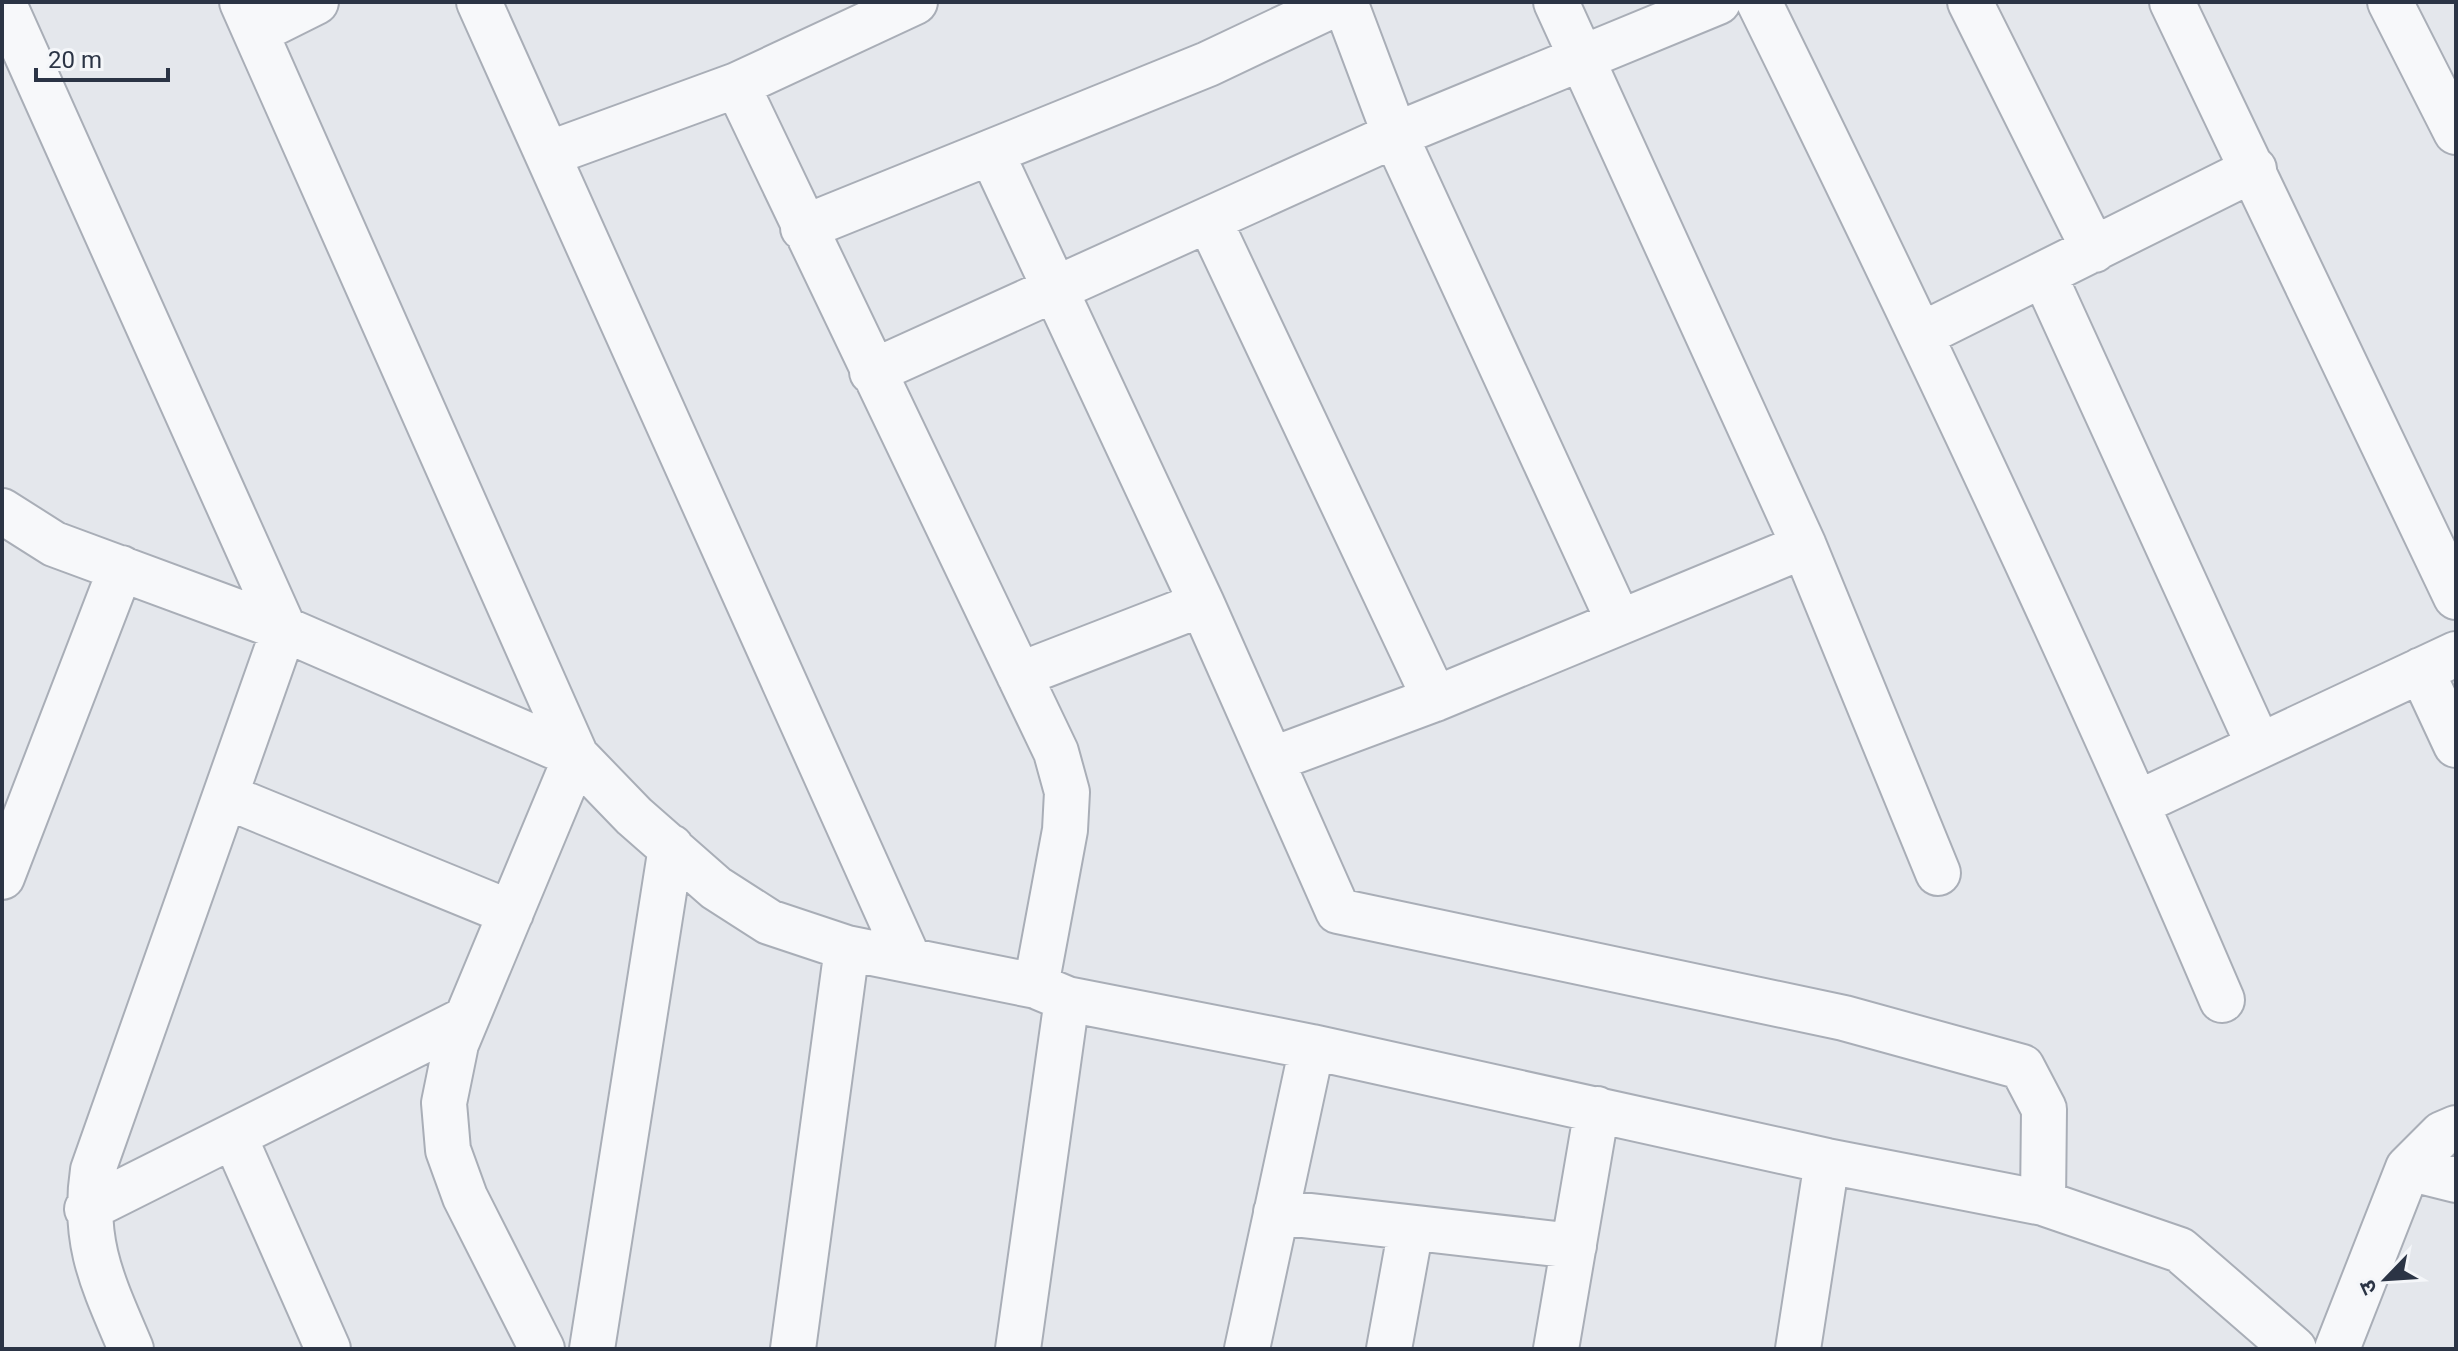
<svg xmlns="http://www.w3.org/2000/svg" width="2458" height="1351" font-family="Roboto,'Noto Sans Devanagari',sans-serif">
  <style>
    .lines { fill: none; stroke-linecap: round; stroke-linejoin: round }
    .street-casing { stroke: #a9aeb7; stroke-width: 48 }
    .street { stroke: #f7f8fa; stroke-width: 44 }
  </style>
  <rect width="100%" height="100%" fill="#e4e7ec"/>
  <g class="lines">
    <defs>
      <path id="street" d="M 3,2 L 284,629 L 93,1170 C 82,1243 103,1283 131,1349
        M 242,2 L 576,756 L 456,1044 L 444,1103 L 448,1150 L 465,1197 L 542,1349
        M 479,2 L 908,958
        M 1339,2 L 1208,64 L 991,152 L 1202,604 L 1338,911 L 1844,1018 L 2022,1067 L 2044,1109 L 2043,1203
        M 1345,2 L 1395,135 L 1619,622
        M 1556,2 L 1804,546 L 1938,873
        M 1759,2 C 1921,331 2078,663 2222,1000
        M 1970,2 L 2094,250
        M 2172,2 L 2456,597
        M 2390,2 L 2456,132
        M 256,32 L 316,2
        M 737,85 L 1056,752 L 1067,792 L 1065,830 L 1036,986
        M 548,154 L 737,85 L 915,2
        M 1209,220 L 1435,699
        M 803,228 L 991,152
        M 2044,275 L 2259,746
        M 1923,334 L 2254,169
        M 872,372 L 1395,135 L 1718,2
        M 2,511 L 54,544 L 284,629 L 576,756 L 634,816 L 716,888 L 769,922 L 847,948 L 1036,986 L 1067,999 L 1312,1047 L 1827,1161 L 2043,1203 L 2180,1250 L 2294,1349
        M 2421,670 L 2456,745
        M 1019,675 L 1202,604
        M 1271,760 L 1435,699 L 1804,546
        M 225,796 L 511,913
        M 2138,803 L 2456,654
        M 2,877 L 121,568
        M 234,1136 L 328,1349
        M 2408,1168 L 2456,1180
        M 87,1209 L 466,1019
        M 1276,1212 L 1574,1246
        M 592,1349 L 671,847
        M 793,1349 L 847,948
        M 1018,1349 L 1067,999
        M 1247,1349 L 1312,1047
        M 1389,1349 L 1411,1228
        M 1556,1349 L 1597,1109
        M 1798,1349 L 1827,1161
        M 2337,1349 L 2408,1168 L 2442,1134 L 2456,1128"/>
    </defs>
    <use href="#street" class="street-casing"/>
    <use href="#street" class="street"/>
  </g>
  <rect width="2458" height="1351" fill="none" stroke="#2b3445" stroke-width="8"/>
  <g transform="translate(2386 1279) rotate(245)" stroke="#f4f6f9" stroke-width="6" paint-order="stroke">
  <path d="M0-6L14 30L0 20L-14 30Z" fill="#2b3445"/>
  <text y="-12" font-size="22" font-weight="bold" text-anchor="middle" fill="#2b3445">उ</text>
  </g>
  <path d="M36 68v12h132v-12" fill="none" stroke="#2b3445" stroke-width="4"/>
  <text x="48" y="68" font-size="24" fill="#2b3445" stroke="#f4f6f9" stroke-width="6" paint-order="stroke">20 m</text>
</svg>
